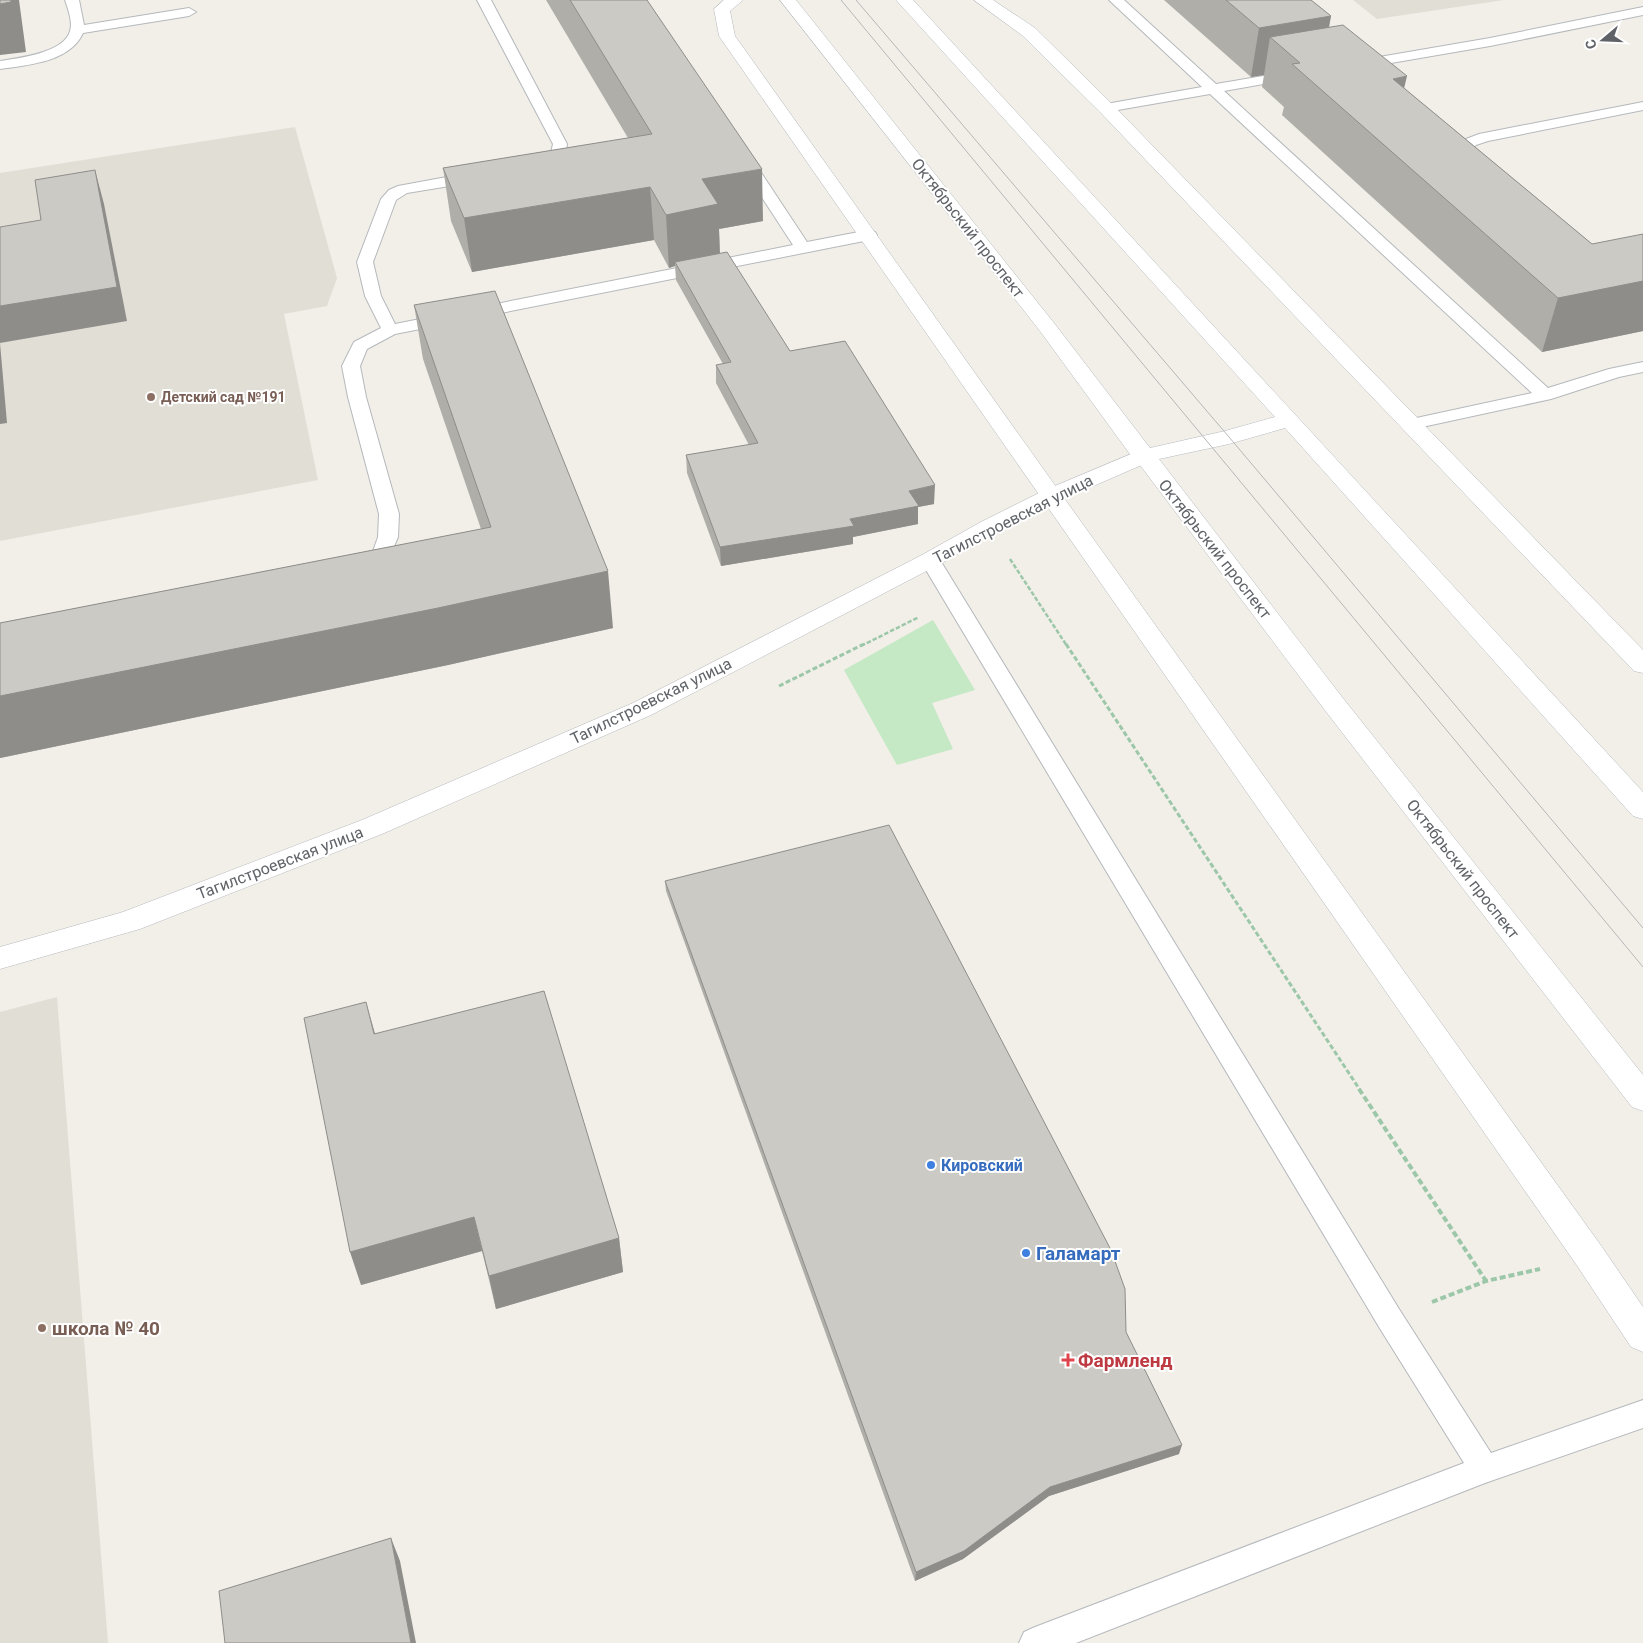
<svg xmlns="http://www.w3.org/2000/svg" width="1643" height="1643" font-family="Roboto,sans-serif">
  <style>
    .education { fill: #e1ded6 }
    .green { fill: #c5e8c5 }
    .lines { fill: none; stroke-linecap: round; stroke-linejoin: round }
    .service-casing { stroke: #b5b8bc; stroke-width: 2 }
    .minor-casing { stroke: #b5b8bc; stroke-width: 1 }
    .tertiary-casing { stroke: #b5b8bc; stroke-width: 1 }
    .secondary-casing { stroke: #b6babf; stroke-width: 1 }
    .path-far2 { stroke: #9cc7a9; stroke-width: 2.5; stroke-dasharray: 4.5 2; stroke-linecap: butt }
    .path-far1 { stroke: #9cc7a9; stroke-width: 3; stroke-dasharray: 5 2.5; stroke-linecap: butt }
    .path { stroke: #9cc7a9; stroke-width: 4; stroke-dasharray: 6 3; stroke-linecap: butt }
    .service { fill: #fff; fill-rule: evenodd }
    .minor { fill: #fff; fill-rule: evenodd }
    .tertiary { fill: #fff; fill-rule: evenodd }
    .secondary { fill: #fff; fill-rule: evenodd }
    .tram { stroke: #b6b7b8; stroke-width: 1 }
    .wall { fill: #afaea9 }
    .shaded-wall { fill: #8f8d8a }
    .building { fill: #cccac5; stroke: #8f8d8a }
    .education-dot { fill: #8d6e63; stroke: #fff; stroke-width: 2 }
    .shop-dot { fill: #3f7fe0; stroke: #fff; stroke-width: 2 }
    .health-dot { fill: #e0444e; stroke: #fff; stroke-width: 2 }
    .labels { text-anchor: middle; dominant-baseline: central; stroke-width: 4; stroke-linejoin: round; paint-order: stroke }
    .far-education-label { font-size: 14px; font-weight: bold; fill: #785e54; stroke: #fff; text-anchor: start }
    .street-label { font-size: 16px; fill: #5f6368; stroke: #fff }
    .shop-label { font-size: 16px; font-weight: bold; fill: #366cbe; stroke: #fff; text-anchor: start }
    .near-shop-label { font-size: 19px; font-weight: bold; fill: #366cbe; stroke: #fff; text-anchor: start }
    .near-education-label { font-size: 19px; font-weight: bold; fill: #785e54; stroke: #fff; text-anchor: start }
    .near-health-label { font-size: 19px; font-weight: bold; fill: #be3a42; stroke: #fff; text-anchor: start }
  </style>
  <rect width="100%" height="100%" fill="#f1efe8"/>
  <path class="education" d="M 1353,0 L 1504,0 L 1377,19 Z
    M 295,127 L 337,278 L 327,306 L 284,314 L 318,480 L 0,541 L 0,173 Z
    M 57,997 L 108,1643 L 0,1643 L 0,1012 Z"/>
  <path class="green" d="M 933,620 L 975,690 L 932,703 L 953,749 L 897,765 L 844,670 Z"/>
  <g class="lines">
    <defs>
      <path id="service" d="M 65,0 L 79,0 L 84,25 L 189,8 L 196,12 L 189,16 L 83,33 C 70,62 28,65 0,69 L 0,61 C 19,58 64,53 70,31 C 73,22 68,9 65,0 Z
        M 477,0 L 491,0 L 567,144 L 565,157 C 559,167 546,173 535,170 L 532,167 L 535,164 L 550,157 L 553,144 Z
        M 1109,0 L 1124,0 L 1216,84 L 1293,71 L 1298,72 L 1300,75 L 1298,78 L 1224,91 L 1548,388 L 1609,369 L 1643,362 L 1643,372 L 1619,377 L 1551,399 L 1413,429 L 1407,428 L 1404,424 L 1407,420 L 1532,393 L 1210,94 L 1106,112 L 1101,111 L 1099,108 L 1101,105 L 1106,104 L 1202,87 Z
        M 1643,7 L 1643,15 L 1490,46 L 1356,69 L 1349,65 L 1356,61 L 1490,38 Z
        M 1643,102 L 1643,110 L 1488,141 L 1476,145 L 1471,150 L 1482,165 L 1479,168 L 1469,168 L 1456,149 L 1466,139 L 1479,134 Z
        M 745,154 L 750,156 L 807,242 L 869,230 L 875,232 L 877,235 L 875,238 L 869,240 L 395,334 L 367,349 L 360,366 L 366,397 L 399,514 L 398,537 L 388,561 L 372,573 L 365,575 L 358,573 L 355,569 L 372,554 L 378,537 L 379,514 L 348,397 L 342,366 L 354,342 L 381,328 L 365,296 L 357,262 L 381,199 L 389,190 L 398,186 L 474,172 L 479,174 L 482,177 L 479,180 L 474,182 L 407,193 L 396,200 L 373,262 L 381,296 L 395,324 L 793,245 L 737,159 L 740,156 Z
        M 930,554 L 937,556 L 940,560 L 1399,1309 L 1491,1453 L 1643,1400 L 1643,1428 L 1485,1483 L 1076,1643 L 1019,1643 L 1024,1632 L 1035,1627 L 1464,1463 L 1379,1327 L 920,560 L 923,556 Z"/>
      <path id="minor" d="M 724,0 L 743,0 L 730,11 L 735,36 L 1059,491 L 1602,1247 L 1643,1307 L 1643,1352 L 1631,1347 L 1578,1267 L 719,36 L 714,9 Z
        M 974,0 L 993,0 L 1035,28 L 1112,104 L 1643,650 L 1643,673 L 1634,671 L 1100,112 L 1023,36 Z"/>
      <path id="tertiary" d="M 1143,449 L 1151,451 L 1154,456 L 1151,461 L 1059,501 L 997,532 L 938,565 L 651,715 L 382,834 L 140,929 L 0,969 L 0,947 L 123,912 L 362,820 L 633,703 L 922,555 L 981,522 L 1043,491 Z"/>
      <path id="secondary" d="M 780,0 L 796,0 L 1054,323 L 1150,448 L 1225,431 L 1275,417 L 896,0 L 913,0 L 1643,792 L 1643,819 L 1633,816 L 1285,428 L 1229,444 L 1159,459 L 1342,697 L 1643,1075 L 1643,1111 L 1632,1107 L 1324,709 L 1137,461 L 1135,461 L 1040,331 Z"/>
    </defs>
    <use href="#service" class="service-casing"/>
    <use href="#minor" class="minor-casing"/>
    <use href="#tertiary" class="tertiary-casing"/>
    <use href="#secondary" class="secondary-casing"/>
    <path class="path-far2" d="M 1010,559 L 1067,646
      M 861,646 L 919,617"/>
    <path class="path-far1" d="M 1066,644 L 1360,1090
      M 779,686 L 864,644"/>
    <path class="path" d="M 1359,1089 L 1486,1281
      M 1432,1302 L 1486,1281 L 1540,1269"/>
    <use href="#service" class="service"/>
    <use href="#minor" class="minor"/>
    <use href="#tertiary" class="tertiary"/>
    <use href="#secondary" class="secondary"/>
    <path class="tram" d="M 841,0 L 1643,967
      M 856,0 L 1229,437 L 1643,928"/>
  </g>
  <path class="wall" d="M 546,0 L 647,0 L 763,221 L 719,229 L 720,254 L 790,351 L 934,504 L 918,507 L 918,524 L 853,537 L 853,544 L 721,566 L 687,473 L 686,455 L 749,445 L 716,383 L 716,365 L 723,364 L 676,280 L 675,266 L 669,268 L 654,240 L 472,272 L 451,221 L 443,168 L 628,138 Z
    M 1164,0 L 1311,0 L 1331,16 L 1329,28 L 1404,88 L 1592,244 L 1643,281 L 1643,331 L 1542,352 L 1282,115 L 1284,107 L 1262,87 L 1264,75 L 1251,77 Z
    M 414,305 L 613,628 L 448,665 L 0,758 L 0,623 L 481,529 L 423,359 Z
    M 665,881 L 1126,1332 L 1179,1454 L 1049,1496 L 963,1559 L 915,1581 L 666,891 Z
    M 375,1034 L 619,1238 L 623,1272 L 496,1309 L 482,1251 L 361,1285 Z"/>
  <path class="shaded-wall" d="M 11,0 L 19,0 L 26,52 L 0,55 L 0,4 Z
    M 1331,16 L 1321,65 L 1300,63 L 1270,37 L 1264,75 L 1251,77 L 1259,28 Z
    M 1407,76 L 1395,127 L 1393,79 Z
    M 762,169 L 763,221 L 719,229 L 720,258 L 675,262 L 675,266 L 669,268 L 666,215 L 702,179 Z
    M 95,170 L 104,204 L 127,321 L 0,343 L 7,423 L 0,424 L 0,306 Z
    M 650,187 L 654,240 L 472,272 L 464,218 Z
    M 1643,281 L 1643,331 L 1542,352 L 1558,298 Z
    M 935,485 L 934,504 L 918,507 L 918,524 L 853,537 L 853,544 L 721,566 L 720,547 L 850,519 L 909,491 Z
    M 608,571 L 613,628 L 448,665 L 0,758 L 0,696 Z
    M 366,1002 L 376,1037 L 374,1034 Z
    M 474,1217 L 482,1251 L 361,1285 L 350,1252 Z
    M 619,1238 L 623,1272 L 496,1309 L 489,1276 Z
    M 1182,1445 L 1179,1454 L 1049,1496 L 963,1559 L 915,1581 L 916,1572 L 1050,1487 Z
    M 391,1538 L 400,1561 L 416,1643 L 411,1643 Z"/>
  <path class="building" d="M 0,0 L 11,0 L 11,2 L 0,4 Z
    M 570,0 L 647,0 L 762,169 L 702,179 L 718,204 L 666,215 L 650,187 L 464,218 L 443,168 L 652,134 Z
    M 1226,0 L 1311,0 L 1331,16 L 1259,28 Z
    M 1343,25 L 1407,76 L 1393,79 L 1592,244 L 1643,234 L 1643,281 L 1558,298 L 1292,64 L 1300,63 L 1270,37 Z
    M 95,170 L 117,287 L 0,306 L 0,227 L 41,220 L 35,180 Z
    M 727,252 L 790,351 L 845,341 L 935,485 L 909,491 L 919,506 L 850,519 L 854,526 L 720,547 L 686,455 L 758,443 L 716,365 L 731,362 L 675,262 Z
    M 495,291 L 608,571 L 438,608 L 0,696 L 0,623 L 491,527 L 414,305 Z
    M 889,825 L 1111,1250 L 1125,1289 L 1126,1332 L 1182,1445 L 1050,1487 L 964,1551 L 916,1572 L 665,881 Z
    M 544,991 L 619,1238 L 489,1276 L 474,1217 L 350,1252 L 304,1018 L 366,1002 L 374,1034 Z
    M 391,1538 L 411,1643 L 225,1643 L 219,1591 Z"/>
  <g class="education-dot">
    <circle cx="151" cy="397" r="5"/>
    <circle cx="42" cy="1328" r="5"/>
  </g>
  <g class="shop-dot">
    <circle cx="931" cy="1165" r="5"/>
    <circle cx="1026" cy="1253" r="5"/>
  </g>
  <path class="health-dot" d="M1065.5 1352.5h5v5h5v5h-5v5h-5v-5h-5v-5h5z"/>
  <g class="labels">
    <g class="far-education-label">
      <text x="161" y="397">Детский сад №191</text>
    </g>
    <g class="street-label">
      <text transform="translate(968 228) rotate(52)">Октябрьский проспект</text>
      <text transform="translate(1013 519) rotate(-27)">Тагилстроевская улица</text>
      <text transform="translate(1215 549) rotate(52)">Октябрьский проспект</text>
      <text transform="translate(651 701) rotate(-26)">Тагилстроевская улица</text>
      <text transform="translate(280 863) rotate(-21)">Тагилстроевская улица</text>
      <text transform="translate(1463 869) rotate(52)">Октябрьский проспект</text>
    </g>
    <g class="shop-label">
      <text x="941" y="1165">Кировский</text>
    </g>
    <g class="near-shop-label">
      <text x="1036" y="1253">Галамарт</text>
    </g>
    <g class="near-education-label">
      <text x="52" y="1328">школа № 40</text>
    </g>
    <g class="near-health-label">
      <text x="1078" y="1360">Фармленд</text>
    </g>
  </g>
  <g transform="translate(1603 40) rotate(251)" stroke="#ffffff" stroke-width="4" paint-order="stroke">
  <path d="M0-4L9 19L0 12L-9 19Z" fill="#5f6368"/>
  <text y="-8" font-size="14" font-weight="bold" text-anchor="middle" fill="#5f6368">С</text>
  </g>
</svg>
